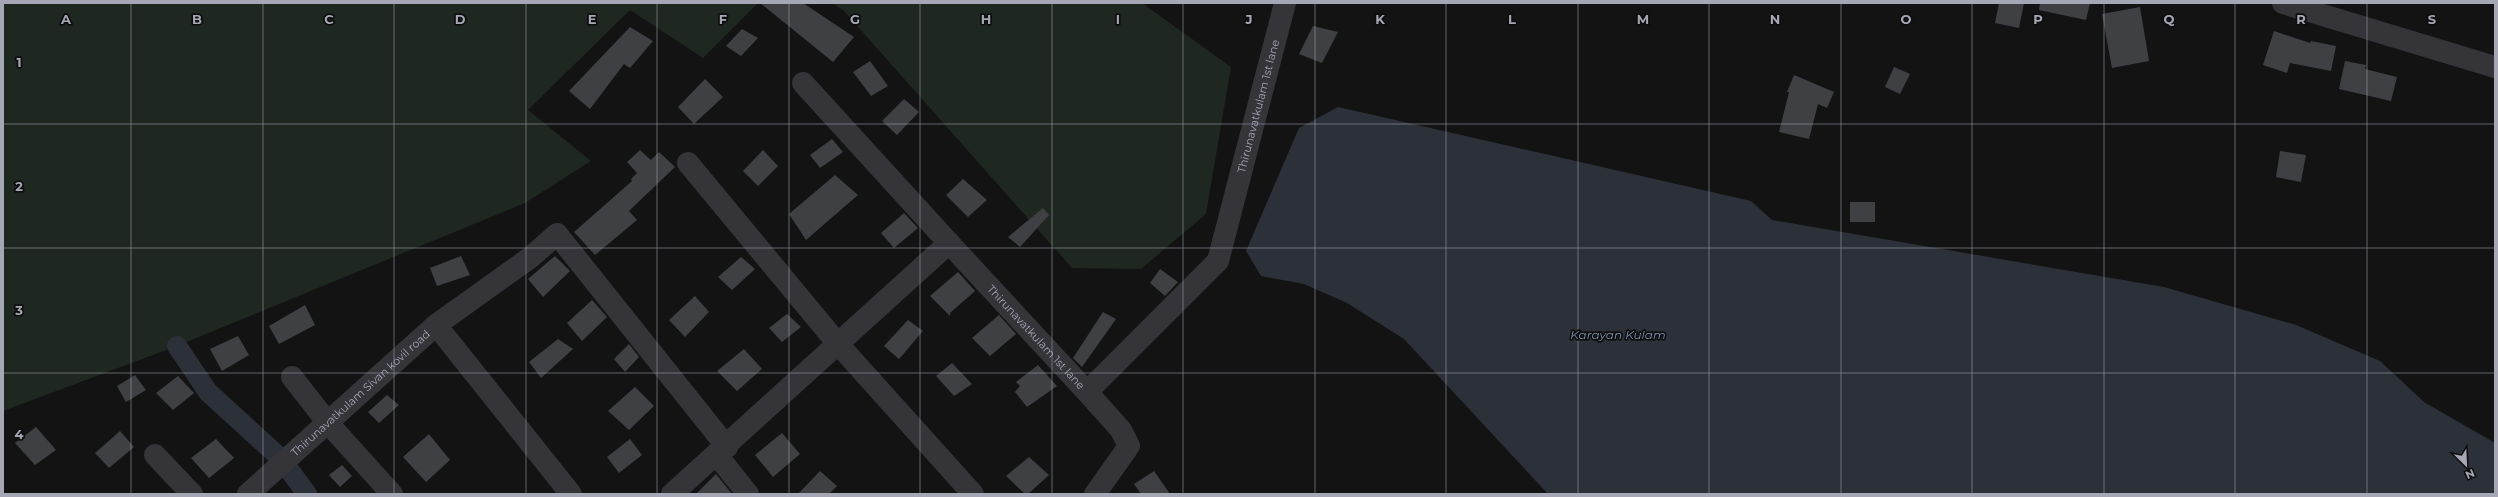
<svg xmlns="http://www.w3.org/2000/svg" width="2498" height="497" font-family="Montserrat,sans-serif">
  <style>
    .green { fill: #1f2721 }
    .water { fill: #2c3139 }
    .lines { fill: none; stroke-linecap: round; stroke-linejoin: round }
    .canal { stroke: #2c3139; stroke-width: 20 }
    .building { fill: #3f4044 }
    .minor { stroke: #343439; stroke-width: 22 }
    .grid { fill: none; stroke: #a5a7b4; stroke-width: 1; stroke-opacity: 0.55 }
    .labels { text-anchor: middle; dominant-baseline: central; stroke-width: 3.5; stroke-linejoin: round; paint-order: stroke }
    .street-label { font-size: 11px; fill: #a5a7b4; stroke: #0e0e0f }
    .water-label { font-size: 12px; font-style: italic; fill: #7d90ae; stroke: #0e0e0f }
    .grid-label { font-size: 13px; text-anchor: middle; font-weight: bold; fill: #a5a7b4; stroke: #0e0e0f; stroke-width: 3.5; stroke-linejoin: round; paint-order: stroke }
  </style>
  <rect width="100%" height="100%" fill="#131314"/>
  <path class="green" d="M 3,3 L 758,3 L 703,58 L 630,10 L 528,110 L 591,161 L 525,203 L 177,346 L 3,411 Z
    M 832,3 L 1142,3 L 1231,67 L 1206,214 L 1141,269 L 1072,268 L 843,10 Z"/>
  <path class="water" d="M 1338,107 L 1751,201 L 1772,220 L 2164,287 L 2296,325 L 2380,361 L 2424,402 L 2495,443 L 2495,494 L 1548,494 L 1404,339 L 1347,303 L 1304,284 L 1261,276 L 1246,251 L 1299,128 Z"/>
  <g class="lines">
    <path class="canal" d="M 177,346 L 208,392 L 278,456
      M 290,471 L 307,494"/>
  </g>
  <path class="building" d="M 760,3 L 803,3 L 854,37 L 833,62 Z
    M 1999,3 L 2024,3 L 2019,28 L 1995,23 Z
    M 2040,3 L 2090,3 L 2086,20 L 2039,10 Z
    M 2140,7 L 2149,61 L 2112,68 L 2102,14 Z
    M 1313,26 L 1338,32 L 1322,63 L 1299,54 Z
    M 630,27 L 653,41 L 630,68 L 624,64 L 590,109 L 569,91 Z
    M 742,29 L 758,38 L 741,56 L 726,46 Z
    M 2274,31 L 2310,43 L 2311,41 L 2336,46 L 2331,71 L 2290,63 L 2287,73 L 2263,65 Z
    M 870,61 L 888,86 L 871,96 L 853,72 Z
    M 2345,61 L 2366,65 L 2365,69 L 2397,77 L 2391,101 L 2339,89 Z
    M 1894,67 L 1910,74 L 1900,94 L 1885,87 Z
    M 1794,75 L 1834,92 L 1827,108 L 1818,104 L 1809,139 L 1779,132 L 1789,92 L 1787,92 Z
    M 705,79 L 723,97 L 694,124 L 678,107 Z
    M 904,99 L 919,112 L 897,135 L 882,121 Z
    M 832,139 L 843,152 L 820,168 L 810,155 Z
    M 640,150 L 651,160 L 659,152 L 675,167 L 629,211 L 637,220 L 595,255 L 574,232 L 632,181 L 631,179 L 637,173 L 627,162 Z
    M 763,150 L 778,166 L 758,186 L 743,171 Z
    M 2280,151 L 2306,155 L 2301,182 L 2276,177 Z
    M 835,175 L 858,195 L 806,240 L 789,214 Z
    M 963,179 L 987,200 L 968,217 L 946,195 Z
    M 1850,202 L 1875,202 L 1875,222 L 1850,222 Z
    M 1043,208 L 1049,215 L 1020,247 L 1008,237 Z
    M 904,213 L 918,228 L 894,248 L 881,233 Z
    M 461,256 L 470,275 L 437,286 L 430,268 Z
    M 555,256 L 570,271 L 543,297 L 528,279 Z
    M 741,257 L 755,269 L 732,290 L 718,277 Z
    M 1160,269 L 1178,282 L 1165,296 L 1150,283 Z
    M 958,272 L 975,291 L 950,313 L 950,316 L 930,296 Z
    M 695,296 L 709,312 L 685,337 L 669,320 Z
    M 592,300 L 607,317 L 582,341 L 567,323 Z
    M 305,305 L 315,325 L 279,344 L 269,326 Z
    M 1103,312 L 1116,319 L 1082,367 L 1073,358 Z
    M 787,314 L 801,327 L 782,342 L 769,328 Z
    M 999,315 L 1016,334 L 990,356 L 972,338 Z
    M 908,320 L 923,331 L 899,359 L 884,346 Z
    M 238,336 L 249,355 L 222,371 L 210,349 Z
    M 558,339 L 573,349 L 541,378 L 529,362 Z
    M 629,344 L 639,357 L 625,372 L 614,359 Z
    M 744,349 L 762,369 L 737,391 L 717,371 Z
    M 952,363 L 972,384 L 954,396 L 936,376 Z
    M 1038,365 L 1057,386 L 1027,407 L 1015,392 L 1020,386 L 1016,382 Z
    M 135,375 L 146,390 L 126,402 L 117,386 Z
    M 178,376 L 194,393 L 173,410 L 156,393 Z
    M 635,387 L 654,406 L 629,430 L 608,411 Z
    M 387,395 L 399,405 L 379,423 L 368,412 Z
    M 36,427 L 56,450 L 35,465 L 15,443 Z
    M 120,431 L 134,447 L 109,468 L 95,453 Z
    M 782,433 L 800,454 L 773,477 L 755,455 Z
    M 429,434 L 450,460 L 426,482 L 403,457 Z
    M 216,439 L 234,458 L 209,478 L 191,458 Z
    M 630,439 L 642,455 L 619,473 L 607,457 Z
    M 1029,457 L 1049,475 L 1028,494 L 1025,494 L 1006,476 Z
    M 342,465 L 352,476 L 340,487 L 329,475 Z
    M 820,471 L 837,486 L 829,494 L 798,494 Z
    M 1154,471 L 1170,494 L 1141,494 L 1134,484 Z
    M 716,474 L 732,494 L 696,494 Z"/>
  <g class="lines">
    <g class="minor">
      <path d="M 2283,3 L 2495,67"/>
      <path d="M 803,83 L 949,243"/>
      <path d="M 688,163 L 838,344 L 973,494"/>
      <path d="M 436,325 L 531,257 L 557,234 L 727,447"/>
      <path d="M 292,377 L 328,423 L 392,494"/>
      <path d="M 1087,392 L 1121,430 L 1129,446 L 1095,494"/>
      <path d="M 155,455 L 192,494"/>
      <path d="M 717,455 L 748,494"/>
      <path id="s1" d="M 248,494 L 436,325 L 571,494"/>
      <path id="s2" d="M 672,494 L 949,243 L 1087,392 L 1218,261 L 1285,3"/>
    </g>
  </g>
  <path class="grid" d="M 131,3 L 131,494M 263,3 L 263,494M 394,3 L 394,494M 526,3 L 526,494M 657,3 L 657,494M 789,3 L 789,494M 920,3 L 920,494M 1052,3 L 1052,494M 1183,3 L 1183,494M 1315,3 L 1315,494M 1446,3 L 1446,494M 1578,3 L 1578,494M 1709,3 L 1709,494M 1841,3 L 1841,494M 1972,3 L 1972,494M 2104,3 L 2104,494M 2235,3 L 2235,494M 2367,3 L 2367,494M 3,124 L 2495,124M 3,248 L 2495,248M 3,373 L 2495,373"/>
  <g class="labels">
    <g class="street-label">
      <text stroke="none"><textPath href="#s2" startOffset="922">Thirunavatkulam 1st lane</textPath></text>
      <text stroke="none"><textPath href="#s2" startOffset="502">Thirunavatkulam 1st lane</textPath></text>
      <text stroke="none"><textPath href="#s1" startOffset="151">Thirunavatkulam Sivan kovil road</textPath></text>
    </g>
    <g class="water-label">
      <text x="1618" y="334">Karayan Kulam</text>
    </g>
  </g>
  <g class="grid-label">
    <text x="66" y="24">A</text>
    <text x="197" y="24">B</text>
    <text x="329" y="24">C</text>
    <text x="460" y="24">D</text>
    <text x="592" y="24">E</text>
    <text x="723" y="24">F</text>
    <text x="855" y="24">G</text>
    <text x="986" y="24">H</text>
    <text x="1118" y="24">I</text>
    <text x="1249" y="24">J</text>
    <text x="1380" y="24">K</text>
    <text x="1512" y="24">L</text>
    <text x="1643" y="24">M</text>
    <text x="1775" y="24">N</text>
    <text x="1906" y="24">O</text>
    <text x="2038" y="24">P</text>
    <text x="2169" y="24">Q</text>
    <text x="2301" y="24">R</text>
    <text x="2432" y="24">S</text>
    <text x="19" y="67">1</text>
    <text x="19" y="191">2</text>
    <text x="19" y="315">3</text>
    <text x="19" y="439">4</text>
  </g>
  <rect width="2498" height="497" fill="none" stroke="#a5a7b4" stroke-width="8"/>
  <g transform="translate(2466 465) rotate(156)" stroke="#0e0e0f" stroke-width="3" paint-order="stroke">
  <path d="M0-3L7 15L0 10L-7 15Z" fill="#a5a7b4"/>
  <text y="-6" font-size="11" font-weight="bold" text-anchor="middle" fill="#a5a7b4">N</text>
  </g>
</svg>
